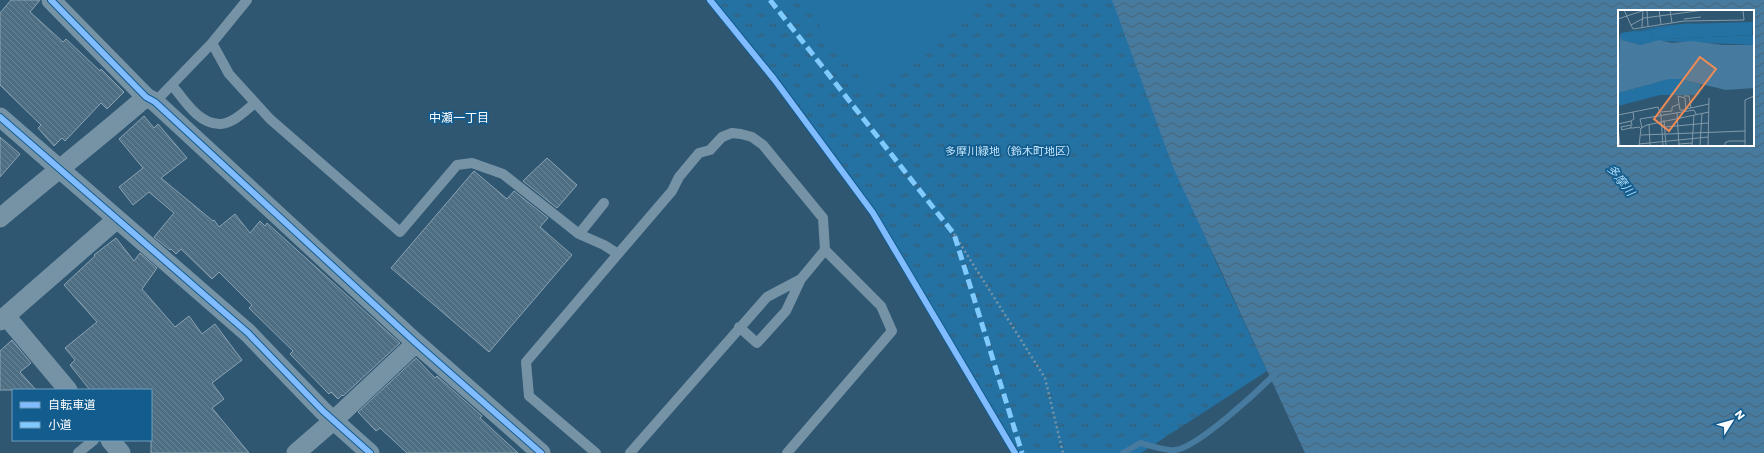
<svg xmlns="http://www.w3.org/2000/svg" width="1764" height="453" font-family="Poppins,'Noto Sans JP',sans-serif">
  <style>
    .park { fill: url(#park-tufts) }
    .pitch { fill: #2372a3 }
    .water { fill: url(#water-waves); fill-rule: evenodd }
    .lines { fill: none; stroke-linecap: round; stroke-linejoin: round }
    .stream { stroke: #467a9e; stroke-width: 6 }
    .building { fill: url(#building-back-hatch); stroke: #8ba3b3 }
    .path { stroke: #7693a6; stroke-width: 2.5; stroke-dasharray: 2 3; stroke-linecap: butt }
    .service { stroke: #7693a6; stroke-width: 10 }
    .minor { stroke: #7693a6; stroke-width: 19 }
    .quiet { stroke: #80caff; stroke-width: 5; stroke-dasharray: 10 5; stroke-linecap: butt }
    .cycleway-casing { stroke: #135c8e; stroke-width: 8 }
    .cycleway { stroke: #80bcff; stroke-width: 6 }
    .labels { text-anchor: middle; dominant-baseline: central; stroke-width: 3.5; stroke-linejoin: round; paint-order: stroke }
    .park-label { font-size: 11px; fill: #c3e6fc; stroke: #135c8e }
    .neighbourhood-label { font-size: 12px; fill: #fff; stroke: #135c8e }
    .water-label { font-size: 12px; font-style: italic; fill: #a8d9f8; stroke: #135c8e }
    .inset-road { fill: none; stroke: #829aaa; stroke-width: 1 }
    .view { fill: #ef8b55; fill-opacity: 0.15; stroke: #ef8b55; stroke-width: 2 }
    .inset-edge { fill: none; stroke: #fff; stroke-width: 2 }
  </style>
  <defs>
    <pattern id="park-tufts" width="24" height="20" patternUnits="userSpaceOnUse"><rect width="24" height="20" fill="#2372a3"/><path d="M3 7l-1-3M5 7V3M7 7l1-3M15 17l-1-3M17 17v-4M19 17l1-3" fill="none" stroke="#3c5b6f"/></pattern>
    <pattern id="water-waves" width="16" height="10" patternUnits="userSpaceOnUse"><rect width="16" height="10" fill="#467a9e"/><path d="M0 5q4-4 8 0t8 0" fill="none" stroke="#496375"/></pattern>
    <pattern id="building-back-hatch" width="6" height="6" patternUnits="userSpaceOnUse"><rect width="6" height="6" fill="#4d6e83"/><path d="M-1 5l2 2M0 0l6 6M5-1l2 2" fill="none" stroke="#688496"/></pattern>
  </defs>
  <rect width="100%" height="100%" fill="#2f5772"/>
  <path class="park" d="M 710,0 L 1113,0 L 1216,262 L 1267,371 L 1141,453 L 1015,453 L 873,213 Z"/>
  <path class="pitch" d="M 800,0 L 974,0 C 956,34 901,66 869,89 Z"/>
  <path class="water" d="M 1112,0 L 1764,0 L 1764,453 L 1305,453 L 1173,167 ZM 1619,11 L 1753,11 L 1753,145 L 1619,145 Z"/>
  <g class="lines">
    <path class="stream" d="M 1123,453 L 1140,443 C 1149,445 1168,452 1176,450 C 1199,446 1257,392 1275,374"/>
  </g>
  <path class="building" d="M 11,0 L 40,0 L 30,12 L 63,42 L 66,39 L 100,71 L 101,69 L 124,92 L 107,109 L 101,103 L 65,141 L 62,138 L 54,146 L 38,128 L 41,125 L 0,85 L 0,13 Z
    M 144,116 L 154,128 L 158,124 L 187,158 L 161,178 L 213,221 L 214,220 L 219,227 L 235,214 L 250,233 L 260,221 L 265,226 L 267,223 L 400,343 L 343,396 L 342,395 L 338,399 L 331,392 L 329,394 L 290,354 L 293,351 L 249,308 L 252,305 L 219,272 L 212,279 L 181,249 L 176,254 L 171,249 L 170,250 L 154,237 L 174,213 L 149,192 L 133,205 L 119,187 L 143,168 L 119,139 Z
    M 0,137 L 20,154 L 0,177 Z
    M 547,158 L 577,185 L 557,208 L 523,181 Z
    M 474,171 L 507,199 L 514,191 L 548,218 L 540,227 L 572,255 L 489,352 L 391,268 Z
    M 116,238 L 134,261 L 140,253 L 157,268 L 142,289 L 175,327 L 189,316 L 202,334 L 215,324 L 242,360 L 212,383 L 224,399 L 212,408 L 249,453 L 151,453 L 151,390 L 90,390 L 70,365 L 75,360 L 65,348 L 97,322 L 64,285 L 95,256 L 94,255 Z
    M 12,340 L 31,363 L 20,372 L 36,390 L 0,390 L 0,351 Z
    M 416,358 L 435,378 L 437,376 L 482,416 L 480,418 L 518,453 L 407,453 L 380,428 L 376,431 L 358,412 Z"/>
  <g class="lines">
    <path class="path" d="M 954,234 L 1045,378 L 1063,453"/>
    <path class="service" d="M 212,43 L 229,74 L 270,119 L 400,232 L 457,165 L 472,163 L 503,174 L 579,234 L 604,245 L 618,254 L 672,191 L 679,177 L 699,153 L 710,150 L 722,137 L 732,133 L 741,134 L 752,137 L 763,145 L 823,218 L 825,250 L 801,279 L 786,311 L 757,343 L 739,327
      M 172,85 C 184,100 199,125 221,124 C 234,123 246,110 255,103
      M 155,102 L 212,43 L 247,0
      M 579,234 L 604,203
      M 78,453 L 94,440
      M 596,453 L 529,396 L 526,362 L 618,254
      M 630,453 L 767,297 L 801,279
      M 787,453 L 892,331 L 881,306 L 825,250"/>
    <path class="minor" d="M 51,0 L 146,97 L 155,102 L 416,343 L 541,453
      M 0,117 L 248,333 L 323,411 L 370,453
      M 0,218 C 49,177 99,138 146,97
      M 6,316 L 68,390
      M 0,321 L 117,219
      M 110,440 L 121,453
      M 296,453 L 334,420 L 416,343"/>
    <path class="quiet" d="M 770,0 L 954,234 L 1022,453"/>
    <defs>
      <path id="cycleway" d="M 51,0 L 146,97 L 155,102 L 416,343 L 541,453
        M 710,0 L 774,79 L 873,213 L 1015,453
        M 0,117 L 248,333 L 323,411 L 370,453"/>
    </defs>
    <use href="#cycleway" class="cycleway-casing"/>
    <use href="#cycleway" class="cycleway"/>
  </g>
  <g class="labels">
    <g class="park-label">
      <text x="1011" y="151">多摩川緑地（鈴木町地区）</text>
    </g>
    <g class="neighbourhood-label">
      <text x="459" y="117">中瀬一丁目</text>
    </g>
    <g class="water-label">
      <text transform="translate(1621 180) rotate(52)">多摩川</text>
    </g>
  </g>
  <g transform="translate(1618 10)">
    <rect width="136" height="136" fill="#2f5772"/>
    <path d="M 84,12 L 18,21 L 22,22 L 3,25 L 4,29 L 2,25 L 3,23 L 44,16 Z" fill="#2372a3"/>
    <path d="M 32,20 L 33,26 L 45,29 L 136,25 L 136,35 L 45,31 L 23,35 L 4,30 L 3,27 L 3,24 Z" fill="#2372a3"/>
    <path d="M 135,12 L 134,25 L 45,29 L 33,26 L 32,20 L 22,21 L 67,14 ZM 50,69 L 62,69 L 82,74 L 81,85 L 42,85 L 0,96 L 0,83 Z" fill="#2372a3"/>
    <path d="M59 21a7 7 0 1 1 14 0a7 7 0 1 1-14 0ZM 74,15 L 88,15 L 88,24 L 75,26 ZM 56,18 L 56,26 L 44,26 L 44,20 ZM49 76a6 6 0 1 1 12 0a6 6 0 1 1-12 0ZM28.5 78a5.5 5.5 0 1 1 11 0a5.5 5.5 0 1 1-11 0Z" fill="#2372a3"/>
    <path d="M 2,25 L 4,30 L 23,35 L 41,30 L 54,33 L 74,31 L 105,35 L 136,35 L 136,78 L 108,80 L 62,69 L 51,69 L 0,83 Z" fill="#467a9e"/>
    <path class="inset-road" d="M 6,0 L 13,15 L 26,8 L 86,0M 29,0 L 30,16M 41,0 L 43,14M 52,0 L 54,13M 0,9 L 27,0M 66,9 L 83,7M 13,15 L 15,19 L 66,11 L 126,10 L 125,0M 24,17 L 25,0M 66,86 L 71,86 L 73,98M 61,94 L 62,100 L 68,100 L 67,88M 68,99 L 91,94M 43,102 L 54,101 L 54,97 L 61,94 L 60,86 L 67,88M 59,103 L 61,136M 0,105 L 40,97 L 43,106M 43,106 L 45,136M 46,110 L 48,136M 0,114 L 13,111M 31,114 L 32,136M 14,115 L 13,111 L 16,109 L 15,102M 0,117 L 2,136M 47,117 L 90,113M 13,118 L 13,115 L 3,117 L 4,120 L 12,118 L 15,118 L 21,117 L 23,119M 24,118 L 22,109 L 76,100 L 78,104M 23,125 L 127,121M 21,134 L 90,127M 61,134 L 74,133M 21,136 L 23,118 L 29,115 L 91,102M 74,136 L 76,105M 82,136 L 84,103M 90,136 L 91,88M 107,136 L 107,133 L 111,131 L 127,131M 127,136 L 127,90 L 136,86"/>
    <path class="view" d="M 82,47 L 98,59 L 51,121 L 36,109 Z"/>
    <rect width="136" height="136" class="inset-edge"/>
  </g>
  <rect x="12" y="389" width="140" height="52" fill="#135c8e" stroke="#719dbb"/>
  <rect x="20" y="402" width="20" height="6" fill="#80bcff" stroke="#719dbb"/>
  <text x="48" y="409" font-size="12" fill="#ffffff">自転車道</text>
  <rect x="20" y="422" width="20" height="6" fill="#80caff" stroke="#719dbb"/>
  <text x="48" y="429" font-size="12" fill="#ffffff">小道</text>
  <g transform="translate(1732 421) rotate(53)" stroke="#135c8e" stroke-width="3" paint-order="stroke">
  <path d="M0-3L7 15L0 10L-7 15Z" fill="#ffffff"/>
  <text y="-6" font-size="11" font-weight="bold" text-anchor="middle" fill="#ffffff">N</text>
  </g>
</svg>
